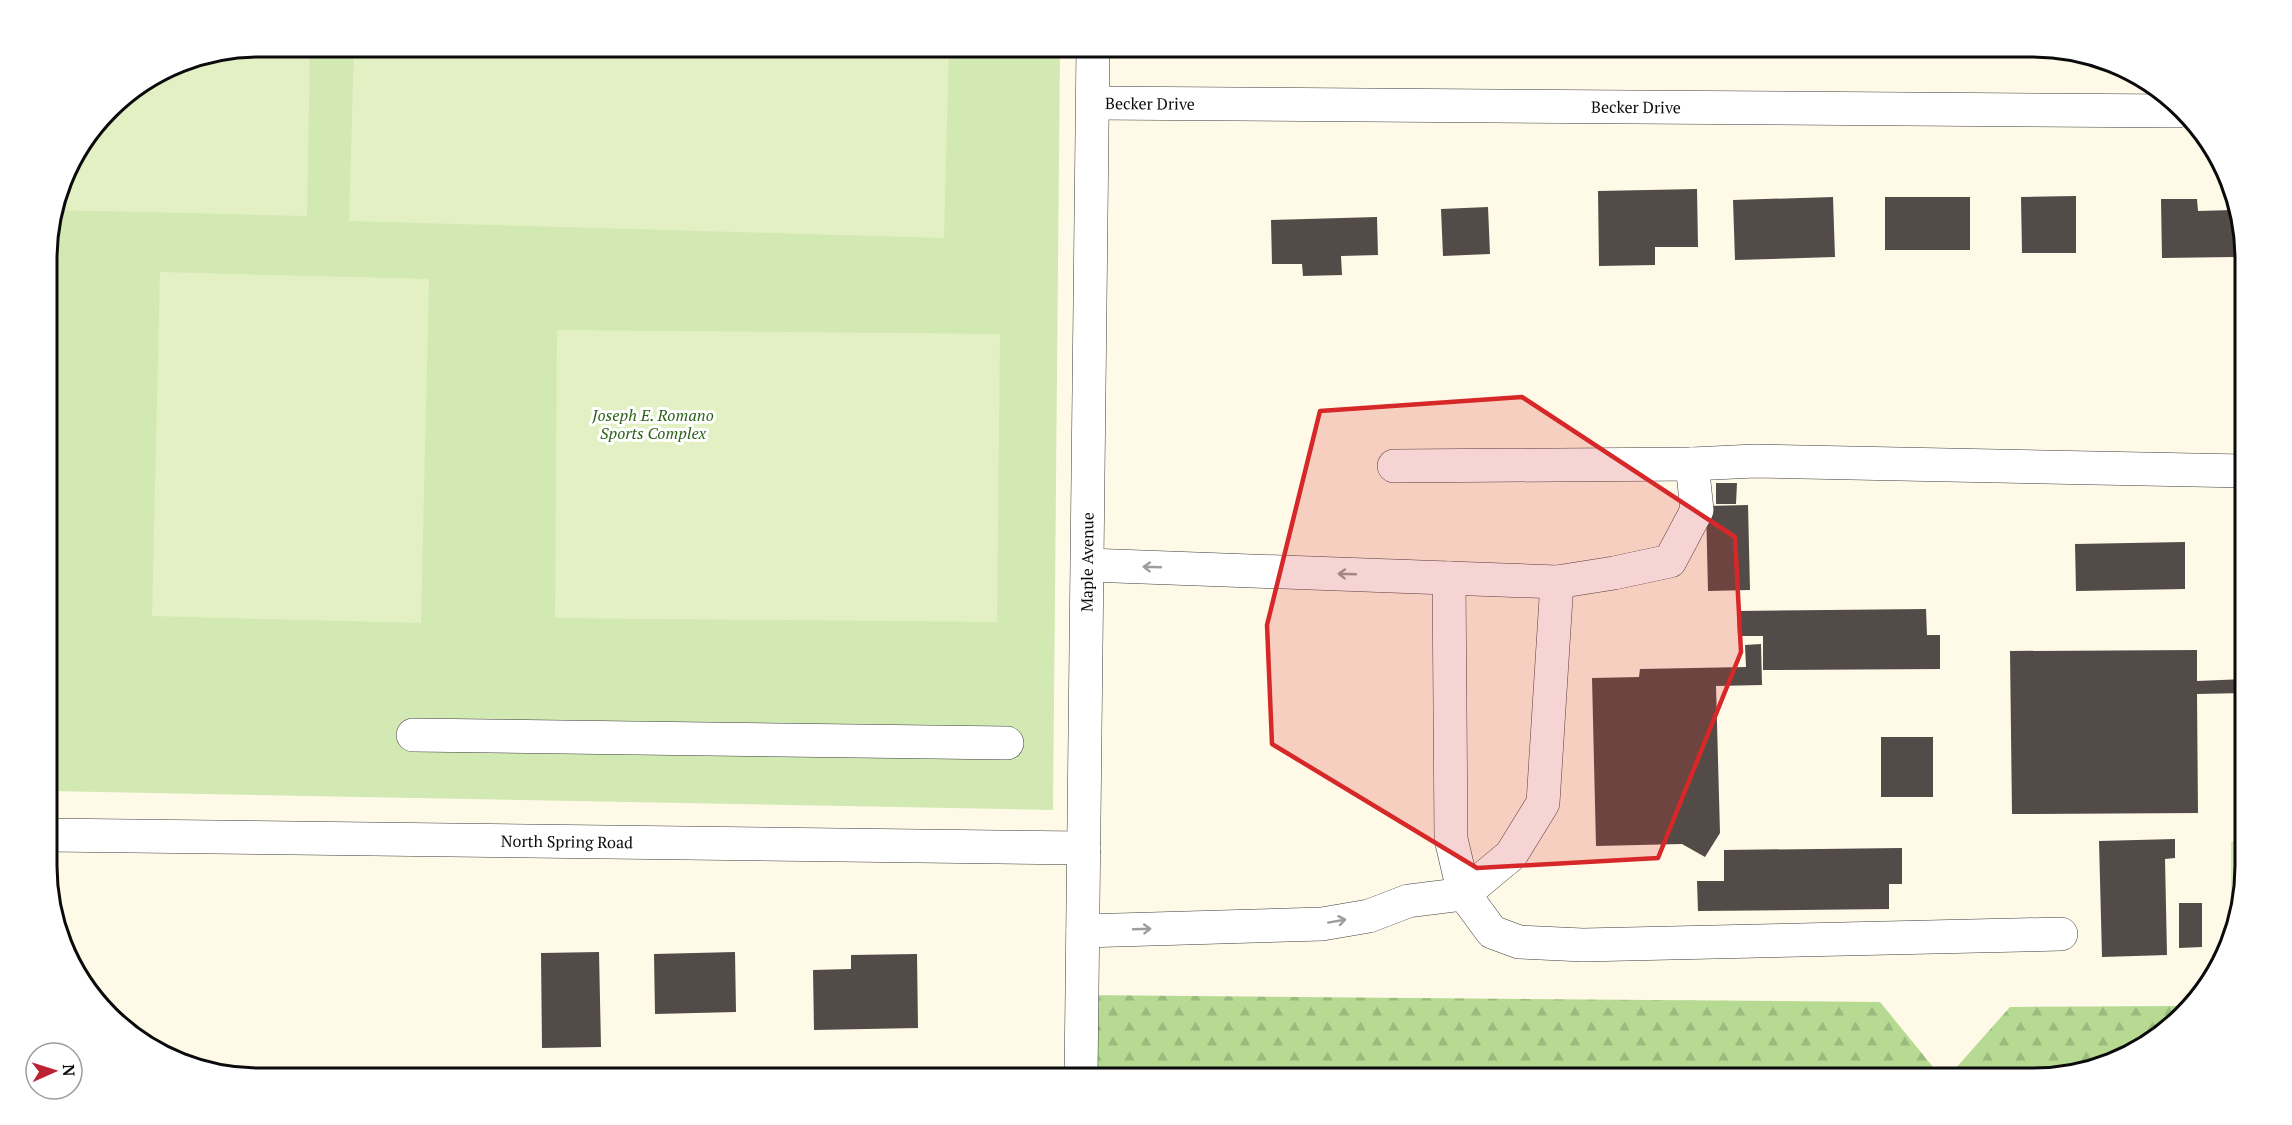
<svg xmlns="http://www.w3.org/2000/svg" width="2292" height="1125" font-family="'PT Serif',serif">
  <style>
    .grass { fill: #d2e9b3 }
    .forest { fill: url(#forest-firs) }
    .pitch { fill: #e3f0c4 }
    .building { fill: #534b47 }
    .lines { fill: none; stroke-linecap: round; stroke-linejoin: round }
    .minor-casing { stroke: #3e3e3e; stroke-width: 34 }
    .minor { stroke: #fff; stroke-width: 33 }
    .oneway { stroke: #9d9d9d }
    .marked { fill: #d62828; fill-opacity: 0.2; stroke: #d62828; stroke-width: 4.5; stroke-linejoin: round }
    .labels { text-anchor: middle; dominant-baseline: central; stroke-width: 6; stroke-linejoin: round; paint-order: stroke }
    .street-label { font-size: 16px; fill: #0b0b0b; stroke: #fff }
    .park-label { font-size: 16px; font-style: italic; fill: #2e621b; stroke: #fff }
    .rim { fill: none; stroke: #0b0b0b; stroke-width: 3 }
  </style>
  <defs>
    <pattern id="forest-firs" width="22" height="20" patternUnits="userSpaceOnUse" patternTransform="scale(1.5)"><rect width="22" height="20" fill="#b6da92"/><path d="M5 1l3.5 6h-7zM16 11l3.5 6h-7z" fill="#9bba7d"/></pattern>
  </defs>
  <rect width="100%" height="100%" fill="#fff9e8"/>
  <path class="grass" d="M 259,47 L 1060,47 L 1053,810 L 48,791 L 47,245 L 69,165 L 119,100 L 178,63 Z
    M 2245,836 L 2245,866 L 2231,930 L 2231,842 Z"/>
  <path class="forest" d="M 1082,995 L 1880,1002 L 1942,1078 L 1081,1078 Z
    M 2183,1006 L 2151,1042 L 2046,1078 L 1947,1078 L 2010,1007 Z"/>
  <path class="pitch" d="M 259,47 L 310,47 L 307,216 L 56,210 L 69,165 L 119,100 L 178,63 Z
    M 354,47 L 949,47 L 944,238 L 349,221 Z
    M 160,272 L 429,279 L 421,623 L 152,616 Z
    M 557,330 L 1000,334 L 997,622 L 555,618 Z"/>
  <path class="building" d="M 1697,189 L 1698,247 L 1655,247 L 1655,265 L 1599,266 L 1598,191 Z
    M 2076,196 L 2076,253 L 2022,253 L 2021,197 Z
    M 1833,197 L 1835,257 L 1735,260 L 1733,200 Z
    M 1885,197 L 1970,197 L 1970,250 L 1885,250 Z
    M 2161,199 L 2197,199 L 2198,211 L 2233,210 L 2234,257 L 2162,258 Z
    M 1488,207 L 1490,254 L 1443,256 L 1441,209 Z
    M 1377,217 L 1378,255 L 1341,256 L 1342,275 L 1303,276 L 1302,264 L 1272,264 L 1271,220 Z
    M 1716,483 L 1737,483 L 1736,504 L 1716,504 Z
    M 1748,505 L 1750,590 L 1708,591 L 1706,506 Z
    M 2185,542 L 2185,589 L 2076,591 L 2075,544 Z
    M 1926,609 L 1927,635 L 1940,635 L 1940,669 L 1763,670 L 1763,636 L 1738,636 L 1737,611 Z
    M 1761,644 L 1762,685 L 1716,686 L 1720,833 L 1705,857 L 1682,844 L 1596,846 L 1592,678 L 1639,677 L 1640,669 L 1746,667 L 1745,645 Z
    M 2197,650 L 2197,681 L 2245,679 L 2245,693 L 2197,694 L 2198,813 L 2012,814 L 2010,651 Z
    M 1881,737 L 1933,737 L 1933,797 L 1881,797 Z
    M 2175,839 L 2175,858 L 2165,859 L 2167,955 L 2102,957 L 2099,841 Z
    M 1902,848 L 1902,884 L 1889,884 L 1889,909 L 1698,911 L 1697,881 L 1724,881 L 1724,850 Z
    M 2179,903 L 2202,903 L 2202,947 L 2179,948 Z
    M 599,952 L 601,1047 L 542,1048 L 541,953 Z
    M 735,952 L 736,1012 L 655,1014 L 654,954 Z
    M 917,954 L 918,1028 L 814,1030 L 813,970 L 851,969 L 851,955 Z"/>
  <g class="lines">
    <defs>
      <g id="minor">
        <path id="s1" d="M 1093,103 L 2178,111"/>
        <path d="M 1394,466 L 1692,464"/>
        <path d="M 1088,565 L 1557,582"/>
        <path d="M 1449,578 L 1451,839 L 1464,894 L 1492,932 L 1519,942 L 1583,945 L 2061,934"/>
        <path d="M 413,735 L 1007,743"/>
        <path id="s2" d="M 48,835 L 1084,848"/>
        <path d="M 1083,931 L 1322,924 L 1369,916 L 1408,901 L 1464,894 L 1511,855 L 1543,803 L 1557,582 L 1614,573 L 1670,561 L 1697,510 L 1692,464 L 1755,461 L 2244,471"/>
        <path id="s3" d="M 1081,1078 L 1093,46"/>
      </g>
    </defs>
    <use href="#minor" class="minor-casing"/>
    <use href="#minor" class="minor"/>
  </g>
  <defs><path id="oneway-shaft" d="M-6 0H5M1.5-3L5.5 0L1.5 3" fill="none" stroke-width="1.6" stroke-linecap="round" stroke-linejoin="round" transform="scale(1.5)"/></defs>
  <g class="oneway">
    <use href="#oneway-shaft" transform="translate(1152 567) rotate(-178)"/>
    <use href="#oneway-shaft" transform="translate(1347 574) rotate(-178)"/>
    <use href="#oneway-shaft" transform="translate(1337 921) rotate(-10)"/>
    <use href="#oneway-shaft" transform="translate(1142 929) rotate(-2)"/>
  </g>
  <path class="marked" d="M 1522,397 L 1735,537 L 1741,652 L 1658,858 L 1477,868 L 1272,744 L 1267,625 L 1320,411 Z"/>
  <g class="labels">
    <g class="street-label">
      <text stroke="none"><textPath href="#s1" startOffset="57">Becker Drive</textPath></text>
      <text stroke="none"><textPath href="#s1" startOffset="543">Becker Drive</textPath></text>
      <text stroke="none"><textPath href="#s3" startOffset="516">Maple Avenue</textPath></text>
      <text stroke="none"><textPath href="#s2" startOffset="519">North Spring Road</textPath></text>
    </g>
    <g class="park-label">
      <text x="653" y="415">Joseph E. Romano<tspan x="653" dy="18">Sports Complex</tspan></text>
    </g>
  </g>
  <path d="M0 0H2292V1125H0ZM259 57H2033A202 202 0 0 1 2235 259V866A202 202 0 0 1 2033 1068H259A202 202 0 0 1 57 866V259A202 202 0 0 1 259 57Z" fill="#fff" fill-rule="evenodd"/>
  <path class="rim" d="M259 57H2033A202 202 0 0 1 2235 259V866A202 202 0 0 1 2033 1068H259A202 202 0 0 1 57 866V259A202 202 0 0 1 259 57Z"/>
  <g transform="translate(54 1071) rotate(87)"><circle r="28" fill="#ffffff" stroke="#9d9d9d" stroke-width="1.5"/>
  <path d="M0-4.5L10 22L0 15L-10 22Z" fill="#bc2231"/>
  <text y="-9" font-size="16" font-weight="bold" text-anchor="middle" fill="#0b0b0b">N</text>
  </g>
</svg>
